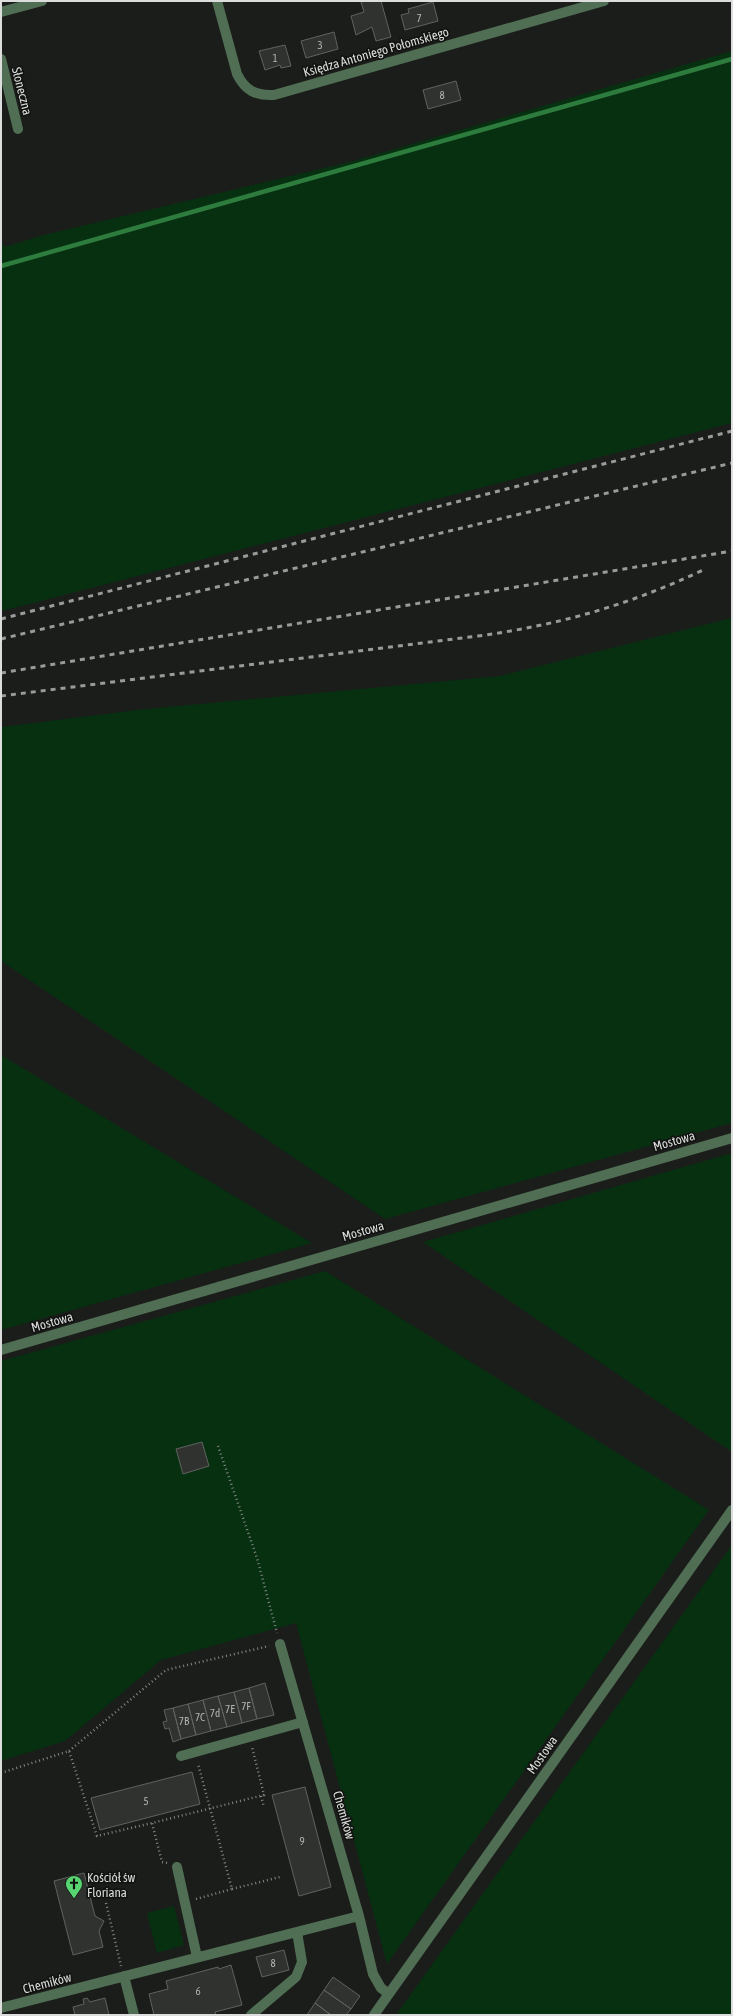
<svg xmlns="http://www.w3.org/2000/svg" width="733" height="2016" font-family="'Asap Condensed',sans-serif">
  <style>
    .green { fill: #073011 }
    .lines { fill: none; stroke-linecap: round; stroke-linejoin: round }
    .stream { stroke: #2d7c3d; stroke-width: 4.5 }
    .building { fill: #2f322f; stroke: #5f625f }
    .path { stroke: #848684; stroke-width: 2.5; stroke-dasharray: 1 3; stroke-linecap: butt }
    .minor { stroke: #506e53; stroke-width: 10 }
    .rail { stroke: #999a99; stroke-width: 3; stroke-dasharray: 5 5; stroke-linecap: butt }
    .labels { text-anchor: middle; dominant-baseline: central; stroke-width: 3.5; stroke-linejoin: round; paint-order: stroke }
    .number-label { font-size: 11px; fill: #b1b2b1 }
    .street-label { font-size: 13px; fill: #dcdddc; stroke: #121412 }
    .poi-label { font-size: 13px; fill: #dcdddc; stroke: #121412; text-anchor: start }
  </style>
  <rect width="100%" height="100%" fill="#1b1d1b"/>
  <path class="green" d="M 732,51 L 732,423 L 2,611 L 1,239 L 4,247 L 44,235 L 353,161 Z
    M 732,618 L 732,1123 L 385,1219 L 1,961 L 1,727 L 146,709 L 500,676 Z
    M 1,1055 L 312,1243 L 1,1330 Z
    M 732,1153 L 732,1452 L 423,1242 Z
    M 325,1271 L 709,1510 L 387,1964 L 296,1623 L 161,1660 L 65,1741 L 1,1761 L 1,1361 Z
    M 732,1545 L 732,2015 L 396,2015 Z
    M 174,1906 L 184,1945 L 157,1953 L 147,1913 Z"/>
  <g class="lines">
    <path class="stream" d="M 1,266 L 732,59"/>
  </g>
  <path class="building" d="M 365,1 L 381,1 L 391,37 L 376,41 L 372,27 L 356,35 L 351,16 L 364,12 L 361,2 Z
    M 433,2 L 438,21 L 405,30 L 401,15 L 409,13 L 408,9 Z
    M 334,32 L 338,49 L 306,58 L 301,41 Z
    M 285,45 L 291,66 L 281,68 L 280,65 L 265,70 L 259,51 Z
    M 456,81 L 461,100 L 428,109 L 423,90 Z
    M 202,1442 L 209,1466 L 183,1474 L 176,1449 Z
    M 265,1683 L 274,1715 L 257,1719 L 249,1688 Z
    M 249,1688 L 257,1719 L 242,1723 L 234,1692 Z
    M 234,1692 L 242,1723 L 227,1727 L 218,1696 Z
    M 218,1696 L 227,1727 L 211,1731 L 203,1700 Z
    M 203,1700 L 211,1731 L 196,1735 L 188,1704 Z
    M 188,1704 L 196,1735 L 181,1739 L 173,1708 Z
    M 173,1708 L 181,1739 L 173,1742 L 169,1728 L 165,1729 L 163,1722 L 167,1721 L 164,1710 Z
    M 192,1772 L 200,1804 L 100,1830 L 91,1798 Z
    M 305,1787 L 331,1887 L 299,1896 L 272,1795 Z
    M 84,1873 L 95,1916 L 104,1921 L 99,1931 L 103,1947 L 73,1955 L 54,1881 Z
    M 284,1950 L 289,1970 L 262,1977 L 256,1957 Z
    M 231,1965 L 242,2005 L 215,2012 L 216,2015 L 154,2015 L 149,1994 L 168,1989 L 166,1981 L 218,1967 L 219,1969 Z
    M 333,1977 L 360,1996 L 351,2009 L 324,1990 Z
    M 324,1990 L 351,2009 L 346,2015 L 331,2015 L 315,2003 Z
    M 87,1998 L 90,2002 L 105,1998 L 109,2015 L 75,2015 L 73,2007 L 84,2004 L 83,1999 Z
    M 315,2003 L 331,2015 L 307,2015 Z"/>
  <g class="lines">
    <path class="path" d="M 218,1446 L 257,1558 L 277,1633
      M 69,1751 L 166,1670 L 269,1646
      M 1,1773 L 69,1751 L 97,1836 L 152,1823
      M 261,1796 L 264,1807
      M 167,1863 L 162,1862 L 152,1823 L 264,1795 L 252,1747
      M 232,1889 L 280,1877
      M 196,1899 L 232,1889 L 198,1764
      M 106,1903 L 121,1966"/>
    <path class="minor" d="M 217,1 L 237,74 C 245,90 255,96 274,95 L 604,1
      M 1,12 L 42,1
      M 1,59 L 18,129
      M 1,1350 L 732,1138
      M 280,1644 L 359,1916 L 373,1974 L 381,1988 L 389,1994
      M 181,1756 L 303,1722
      M 177,1867 L 197,1957
      M 124,1976 L 134,2015
      M 1,2008 L 359,1916
      M 251,2015 L 296,1977 L 302,1962 L 297,1932
      M 374,2015 L 732,1510"/>
    <path class="rail" d="M 1,619 L 732,431
      M 1,639 L 732,463
      M 1,673 L 732,551
      M 1,696 L 478,636 C 559,625 629,605 703,570"/>
  </g>
  <defs>
    <symbol id="church-pin" viewBox="-11 -11 22 30"><path d="M0 17L-7.5 6A9.5 9.5 0 1 1 7.5 6Z" fill="#57d570" stroke="#121412"/><path d="M-1.2-6h2.4v3.5h3.3v2.4h-3.3V6h-2.4V-.1h-3.3v-2.4h3.3Z" fill="#111"/></symbol>
  </defs>
  <g fill-rule="evenodd">
    <use href="#church-pin" x="64" y="1874" width="20" height="27"/>
  </g>
  <g class="labels">
    <g class="number-label">
      <text x="419" y="18">7</text>
      <text x="320" y="45">3</text>
      <text x="275" y="58">1</text>
      <text x="442" y="95">8</text>
      <text x="246" y="1706">7F</text>
      <text x="230" y="1709">7E</text>
      <text x="215" y="1713">7d</text>
      <text x="200" y="1717">7C</text>
      <text x="184" y="1721">7B</text>
      <text x="146" y="1801">5</text>
      <text x="302" y="1841">9</text>
      <text x="273" y="1963">8</text>
      <text x="198" y="1991">6</text>
    </g>
    <g class="street-label">
      <text transform="translate(376 52) rotate(-16)">Księdza Antoniego Połomskiego</text>
      <text transform="translate(22 91) rotate(76)">Słoneczna</text>
      <text transform="translate(674 1141) rotate(-16)">Mostowa</text>
      <text transform="translate(363 1231) rotate(-16)">Mostowa</text>
      <text transform="translate(52 1322) rotate(-16)">Mostowa</text>
      <text transform="translate(542 1755) rotate(-55)">Mostowa</text>
      <text transform="translate(344 1815) rotate(74)">Chemików</text>
      <text transform="translate(47 1983) rotate(-15)">Chemików</text>
    </g>
    <g class="poi-label">
      <text x="87" y="1877">Kościół św<tspan x="87" dy="15">Floriana</tspan></text>
    </g>
  </g>
  <rect width="733" height="2016" fill="none" stroke="#dcdddc" stroke-width="4"/>
</svg>
